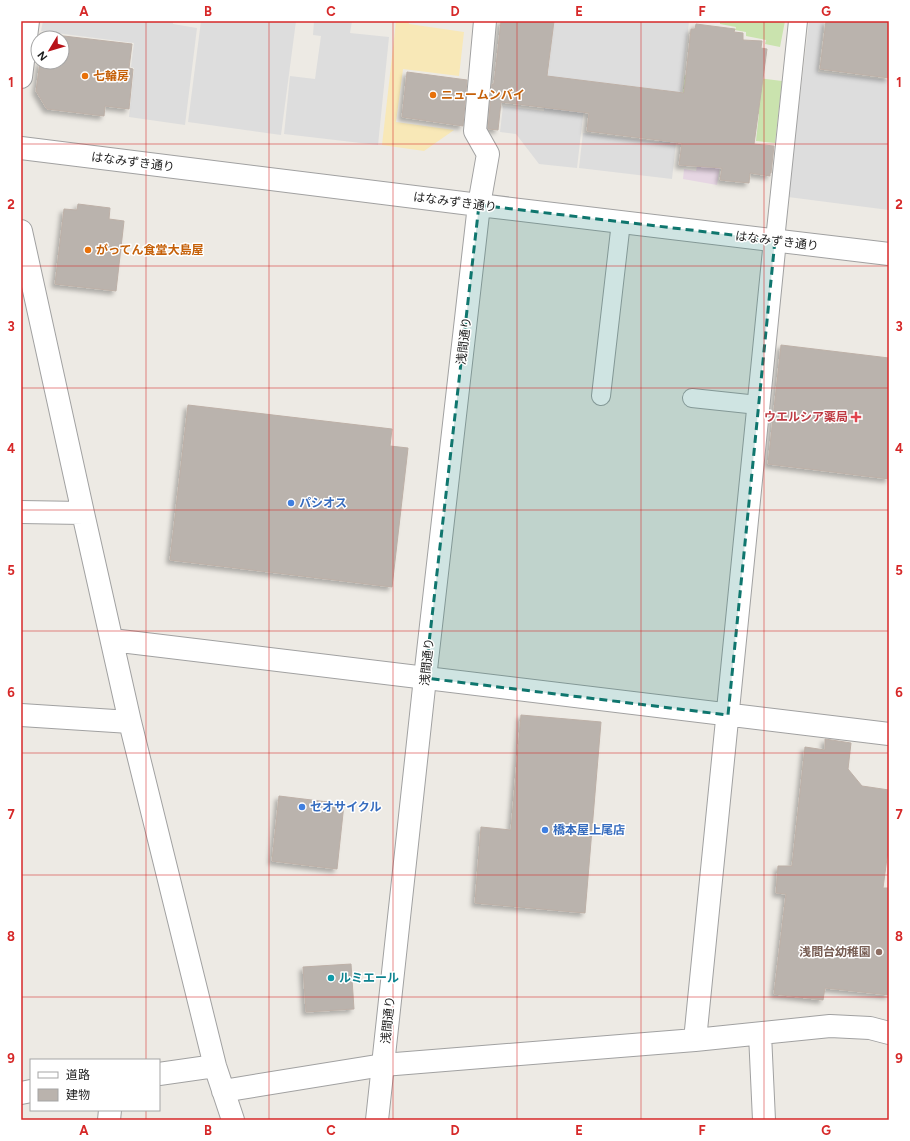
<svg xmlns="http://www.w3.org/2000/svg" width="910" height="1141" font-family="Figtree,'Noto Sans JP',sans-serif">
  <style>
    .industrial { fill: #e6d6e3 }
    .grass { fill: #cae3ae }
    .sand { fill: #f8e8b7 }
    .parking { fill: #ddd }
    .building { fill: #bab3ad; stroke: #bdb0a7; filter: url(#shadow) }
    .lines { fill: none; stroke-linecap: round; stroke-linejoin: round }
    .service-casing { stroke: #a1a1a1; stroke-width: 20 }
    .minor-casing { stroke: #a1a1a1; stroke-width: 24 }
    .tertiary-casing { stroke: #a1a1a1; stroke-width: 24 }
    .service { stroke: #fff; stroke-width: 18 }
    .minor { stroke: #fff; stroke-width: 22 }
    .tertiary { stroke: #fff; stroke-width: 22 }
    .marked { fill: #0f766e; fill-opacity: 0.2; stroke: #0f766e; stroke-width: 3; stroke-dasharray: 8 5; stroke-linejoin: round }
    .grid { fill: none; stroke: #d62828; stroke-width: 1; stroke-opacity: 0.55 }
    .food-dot { fill: #e8710a; stroke: #fff; stroke-width: 1.5 }
    .health-dot { fill: #e0444e; stroke: #fff; stroke-width: 1.5 }
    .shop-dot { fill: #3f7fe0; stroke: #fff; stroke-width: 1.5 }
    .education-dot { fill: #8d6e63; stroke: #fff; stroke-width: 1.5 }
    .culture-dot { fill: #0f9aa8; stroke: #fff; stroke-width: 1.5 }
    .labels { text-anchor: middle; dominant-baseline: central; stroke-width: 3; stroke-linejoin: round; paint-order: stroke }
    .food-label { font-size: 12px; font-weight: bold; fill: #c56008; stroke: #fff; text-anchor: start }
    .street-label { font-size: 12px; fill: #1d1d1d; stroke: #fff }
    .health-label { font-size: 12px; font-weight: bold; fill: #be3a42; stroke: #fff; text-anchor: end }
    .shop-label { font-size: 12px; font-weight: bold; fill: #366cbe; stroke: #fff; text-anchor: start }
    .education-label { font-size: 12px; font-weight: bold; fill: #785e54; stroke: #fff; text-anchor: end }
    .culture-label { font-size: 12px; font-weight: bold; fill: #0d838f; stroke: #fff; text-anchor: start }
    .neatline { fill: none; stroke: #d62828; stroke-width: 1.5 }
    .grid-label { font-size: 13px; text-anchor: middle; font-weight: bold; fill: #d62828 }
  </style>
  <defs>
    <filter id="shadow"><feDropShadow dx="-3.5" dy="3.5" stdDeviation="2" flood-color="#0004"/></filter>
  </defs>
  <rect width="100%" height="100%" fill="#edeae4"/>
  <path class="industrial" d="M 699,156 L 721,160 L 717,185 L 683,179 L 684,169 L 696,171 Z"/>
  <path class="grass" d="M 720,21 L 785,21 L 780,47 L 765,44 L 766,40 L 746,36 L 746,32 L 735,30 L 736,27 L 720,24 Z
    M 699,71 L 782,81 L 775,143 L 756,141 L 759,114 L 682,103 L 685,75 L 698,76 Z"/>
  <path class="sand" d="M 396,21 L 408,21 L 409,24 L 464,32 L 459,76 L 403,69 L 396,122 L 454,130 L 424,151 L 382,145 Z"/>
  <path class="parking" d="M 43,21 L 173,21 L 173,24 L 197,28 L 185,125 L 129,117 L 134,68 L 131,67 L 134,43 L 41,31 Z
    M 201,21 L 296,21 L 281,135 L 188,122 Z
    M 314,21 L 352,21 L 350,33 L 389,37 L 378,145 L 284,134 L 290,76 L 315,79 L 321,36 L 313,35 Z
    M 554,21 L 689,21 L 672,179 L 579,168 L 583,133 L 659,142 L 664,90 L 587,81 L 577,168 L 539,164 L 516,134 L 500,132 L 503,106 L 544,111 Z
    M 809,21 L 824,21 L 818,72 L 889,80 L 889,210 L 788,197 Z"/>
  <path class="building" d="M 501,21 L 554,21 L 547,76 L 684,93 L 691,29 L 695,29 L 696,24 L 735,29 L 734,32 L 743,33 L 743,40 L 762,41 L 761,48 L 767,49 L 754,144 L 774,146 L 771,173 L 770,173 L 770,176 L 750,173 L 749,183 L 720,180 L 722,168 L 679,165 L 682,143 L 587,131 L 589,113 L 501,102 L 498,130 L 488,129 L 492,84 L 494,84 Z
    M 826,21 L 889,21 L 889,78 L 820,69 Z
    M 55,35 L 132,44 L 129,68 L 133,69 L 129,109 L 105,106 L 104,116 L 47,109 L 36,91 L 40,62 L 62,62 L 62,38 L 54,38 Z
    M 407,72 L 467,80 L 463,126 L 402,117 Z
    M 78,204 L 110,208 L 109,219 L 124,221 L 116,291 L 55,284 L 64,209 L 77,210 Z
    M 781,345 L 889,358 L 889,479 L 768,464 Z
    M 188,405 L 392,429 L 390,446 L 408,448 L 392,587 L 170,560 Z
    M 521,715 L 601,722 L 585,913 L 475,903 L 481,827 L 511,830 Z
    M 825,739 L 851,743 L 848,769 L 862,786 L 889,790 L 889,843 L 883,888 L 889,888 L 889,995 L 825,988 L 823,1000 L 774,994 L 786,894 L 776,893 L 778,866 L 792,866 L 805,747 L 825,750 Z
    M 279,796 L 344,804 L 337,869 L 272,861 Z
    M 351,964 L 354,1009 L 306,1012 L 303,967 Z"/>
  <g class="lines">
    <defs>
      <path id="service" d="M 775,240 L 798,21
        M 601,396 L 621,222
        M 692,398 L 758,405"/>
      <path id="minor" d="M 21,77 L 28,21
        M 479,205 L 488,154 L 475,131 L 485,21
        M 21,231 L 83,513 L 130,722 L 215,1066 L 233,1120
        M 21,512 L 83,513
        M 112,640 L 889,734
        M 21,715 L 130,722
        M 760,1034 L 764,1120
        M 695,1040 L 775,240
        M 159,1074 L 215,1066
        M 223,1091 L 383,1065 L 695,1040 L 830,1026 L 870,1028 L 889,1033
        M 21,1093 L 31,1091
        M 109,1120 L 110,1110"/>
      <path id="tertiary" d="M 21,148 L 479,205 L 889,254
        M 377,1120 L 425,678 L 479,205"/>
    </defs>
    <use href="#service" class="service-casing"/>
    <use href="#minor" class="minor-casing"/>
    <use href="#tertiary" class="tertiary-casing"/>
    <use href="#service" class="service"/>
    <use href="#minor" class="minor"/>
    <use href="#tertiary" class="tertiary"/>
  </g>
  <path class="marked" d="M 479,205 L 775,240 L 728,715 L 425,678 Z"/>
  <path class="grid" d="M 146,21 L 146,1060M 269,21 L 269,1120M 393,21 L 393,1120M 517,21 L 517,1120M 641,21 L 641,1120M 764,21 L 764,1120M 21,144 L 889,144M 21,266 L 889,266M 21,388 L 889,388M 21,510 L 889,510M 21,631 L 889,631M 21,753 L 889,753M 21,875 L 889,875M 21,997 L 889,997M 146,1110 L 146,1120"/>
  <g class="food-dot">
    <circle cx="85" cy="76" r="4"/>
    <circle cx="433" cy="95" r="4"/>
    <circle cx="88" cy="250" r="4"/>
  </g>
  <path class="health-dot" d="M854 411h4v4h4v4h-4v4h-4v-4h-4v-4h4z"/>
  <g class="shop-dot">
    <circle cx="291" cy="503" r="4"/>
    <circle cx="302" cy="807" r="4"/>
    <circle cx="545" cy="830" r="4"/>
  </g>
  <circle class="education-dot" cx="879" cy="952" r="4"/>
  <circle class="culture-dot" cx="331" cy="978" r="4"/>
  <g class="labels">
    <g class="food-label">
      <text x="93" y="76">七輪房</text>
      <text x="441" y="95">ニュームンバイ</text>
      <text x="96" y="250">がってん食堂大島屋</text>
    </g>
    <g class="street-label">
      <text transform="translate(133 162) rotate(7)">はなみずき通り</text>
      <text transform="translate(455 202) rotate(7)">はなみずき通り</text>
      <text transform="translate(777 241) rotate(7)">はなみずき通り</text>
      <text transform="translate(464 341) rotate(-83)">浅間通り</text>
      <text transform="translate(427 662) rotate(-84)">浅間通り</text>
      <text transform="translate(388 1020) rotate(-84)">浅間通り</text>
    </g>
    <g class="health-label">
      <text x="848" y="417">ウエルシア薬局</text>
    </g>
    <g class="shop-label">
      <text x="299" y="503">パシオス</text>
      <text x="310" y="807">セオサイクル</text>
      <text x="553" y="830">橋本屋上尾店</text>
    </g>
    <g class="education-label">
      <text x="871" y="952">浅間台幼稚園</text>
    </g>
    <g class="culture-label">
      <text x="339" y="978">ルミエール</text>
    </g>
  </g>
  <rect width="910" height="1141" fill="none" stroke="#ffffff" stroke-width="44"/>
  <rect x="30" y="1059" width="130" height="52" fill="#ffffff" stroke="#a5a5a5"/>
  <rect x="38" y="1072" width="20" height="6" fill="#ffffff" stroke="#a5a5a5"/>
  <text x="66" y="1079" font-size="12" fill="#1d1d1d">道路</text>
  <rect x="38" y="1089" width="20" height="12" fill="#bab3ad" stroke="#a5a5a5"/>
  <text x="66" y="1099" font-size="12" fill="#1d1d1d">建物</text>
  <g transform="translate(50 50) rotate(232)"><circle r="19" fill="#ffffff" stroke="#a5a5a5"/>
  <path d="M0-3L7 15L0 10L-7 15Z" fill="#b81218"/>
  <text y="-6" font-size="11" font-weight="bold" text-anchor="middle" fill="#1d1d1d">N</text>
  </g>
  <rect x="22" y="22" width="866" height="1097" class="neatline"/>
  <g class="grid-label">
    <text x="84" y="16">A</text>
    <text x="208" y="16">B</text>
    <text x="331" y="16">C</text>
    <text x="455" y="16">D</text>
    <text x="579" y="16">E</text>
    <text x="702" y="16">F</text>
    <text x="826" y="16">G</text>
    <text x="11" y="87">1</text>
    <text x="899" y="87">1</text>
    <text x="11" y="209">2</text>
    <text x="899" y="209">2</text>
    <text x="11" y="331">3</text>
    <text x="899" y="331">3</text>
    <text x="11" y="453">4</text>
    <text x="899" y="453">4</text>
    <text x="11" y="575">5</text>
    <text x="899" y="575">5</text>
    <text x="11" y="697">6</text>
    <text x="899" y="697">6</text>
    <text x="11" y="819">7</text>
    <text x="899" y="819">7</text>
    <text x="11" y="941">8</text>
    <text x="899" y="941">8</text>
    <text x="11" y="1063">9</text>
    <text x="899" y="1063">9</text>
    <text x="84" y="1135">A</text>
    <text x="208" y="1135">B</text>
    <text x="331" y="1135">C</text>
    <text x="455" y="1135">D</text>
    <text x="579" y="1135">E</text>
    <text x="702" y="1135">F</text>
    <text x="826" y="1135">G</text>
  </g>
</svg>
